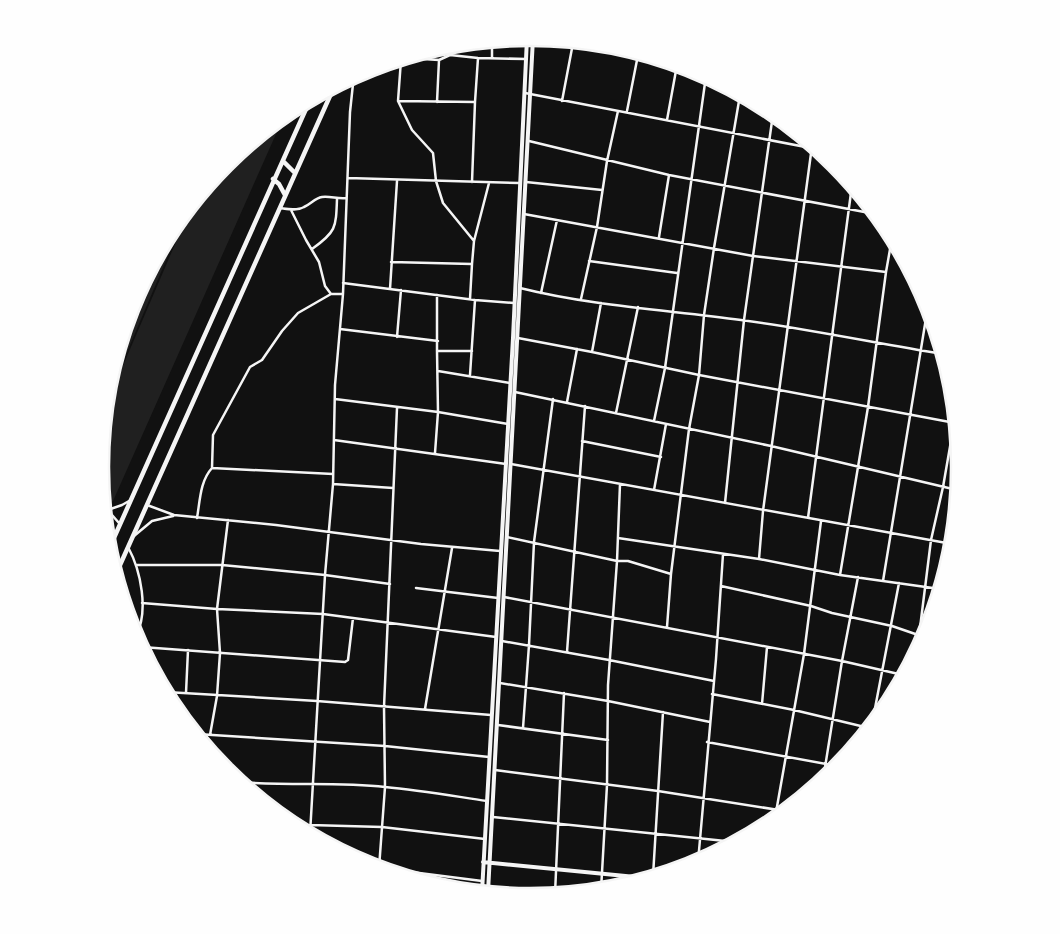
<svg xmlns="http://www.w3.org/2000/svg" width="1060" height="934" font-family="Manrope,sans-serif">
  <style>
    .green { fill: #202020 }
    .lines { fill: none; stroke-linecap: round; stroke-linejoin: round }
    .minor { stroke: #f5f5f5; stroke-width: 2.5 }
    .tertiary { stroke: #f5f5f5; stroke-width: 4 }
    .trunk { stroke: #f5f5f5; stroke-width: 4.5 }
    .rim { fill: none; stroke: #f5f5f5; stroke-width: 2.5 }
  </style>
  <rect width="100%" height="100%" fill="#111"/>
  <path class="green" d="M 284,116 L 113,501 L 104,505 L 101,467 L 107,403 L 191,207 L 227,163 Z
    M 187,211 L 107,399 L 109,383 L 133,302 L 173,228 Z"/>
  <g class="lines">
    <path class="minor" d="M 550,40 L 653,58
      M 450,55 L 451,45
      M 407,58 L 439,60 L 450,55 L 478,58 L 526,59
      M 492,58 L 492,41
      M 401,60 L 398,101 L 412,130 L 433,153 L 436,181 L 443,203 L 474,241
      M 525,93 L 816,149
      M 399,101 L 475,102
      M 562,101 L 573,43
      M 437,102 L 439,60
      M 627,111 L 638,55
      M 667,120 L 677,65
      M 529,141 L 669,175 L 875,214
      M 348,178 L 519,183
      M 472,182 L 475,102 L 478,58
      M 526,182 L 602,190
      M 280,208 C 288,209 297,211 304,207 C 311,204 315,198 322,197 C 330,196 338,199 346,198
      M 291,210 L 306,240 L 319,262 L 325,286 L 331,294 L 343,294
      M 524,214 L 753,256 L 886,272
      M 659,237 L 669,175
      M 312,249 C 336,232 336,228 337,199
      M 589,261 L 677,273
      M 391,262 L 472,264 L 470,299
      M 472,264 L 474,241 L 489,183
      M 343,283 L 475,300 L 514,303
      M 520,288 C 592,306 668,310 741,320 C 808,329 875,343 942,354
      M 390,289 L 397,181
      M 541,293 L 557,220
      M 437,295 L 437,351 L 472,351
      M 581,299 L 597,227 L 607,161 L 618,111
      M 340,329 L 438,341
      M 397,337 L 401,290
      M 518,338 L 592,352 L 699,375 L 955,423
      M 592,352 L 601,303
      M 438,371 L 510,383
      M 470,375 L 475,300
      M 515,392 L 771,446 L 957,490
      M 335,399 L 438,412 L 508,424
      M 567,402 L 577,349
      M 616,413 L 638,307
      M 654,421 L 665,368 L 706,76
      M 334,440 L 506,464
      M 582,441 L 661,457
      M 435,453 L 438,412 L 437,351
      M 511,464 L 952,544
      M 212,468 L 333,474
      M 333,484 L 393,488
      M 654,490 L 666,424
      M 725,503 L 744,320 L 773,114
      M 147,505 L 174,515 L 276,525 L 421,544 L 500,551
      M 105,511 L 122,505 L 129,501
      M 105,513 L 112,515 L 119,523
      M 197,518 C 200,501 200,481 212,468 L 213,435 L 250,367 L 262,360 L 282,331 L 298,313 L 331,294
      M 808,518 L 852,185
      M 134,536 L 152,521 L 173,516
      M 507,537 L 617,561 L 628,561 L 671,574
      M 618,538 L 759,559 L 840,575 L 940,589
      M 128,547 C 141,571 149,611 136,636
      M 759,559 L 763,511 L 812,146
      M 136,565 L 222,565 L 325,575 L 390,584
      M 840,575 L 868,407 L 886,272 L 892,238
      M 883,581 L 928,306
      M 721,586 L 811,606 L 832,613 L 892,626 L 924,637
      M 416,588 L 498,598
      M 504,597 L 842,661 L 903,675
      M 142,603 L 217,609 L 323,614 L 496,637
      M 667,627 L 671,574 L 689,429 L 699,375 L 704,315 L 714,248 L 740,95
      M 919,636 L 931,540 L 943,487 L 955,418
      M 502,641 L 609,660 L 714,681
      M 142,647 L 345,662 L 348,660 L 353,618
      M 567,652 L 585,406
      M 500,683 L 608,701 L 710,722
      M 166,692 L 317,701 L 491,715
      M 186,693 L 188,650
      M 712,694 L 794,710 L 869,728
      M 762,704 L 767,647
      M 425,709 L 452,548
      M 872,724 L 899,583
      M 498,725 L 608,740
      M 523,728 L 529,645 L 534,542 L 553,399
      M 197,734 L 385,746 L 489,757
      M 210,735 L 217,696 L 220,653 L 217,609 L 228,520
      M 707,742 L 837,766
      M 495,770 L 658,791 L 785,811
      M 823,780 L 842,661 L 858,577
      M 240,782 C 289,786 337,782 385,787 C 419,790 453,796 487,801
      M 493,817 L 735,842
      M 775,818 L 804,654 L 821,521
      M 297,827 L 310,825 L 382,827 L 485,839
      M 310,834 L 325,575 L 333,484 L 335,385 L 343,294 L 350,112 L 353,84 L 356,75
      M 698,862 L 716,659 L 723,554
      M 379,868 L 385,787 L 384,707 L 397,408
      M 380,868 L 482,881
      M 653,876 L 663,712
      M 601,890 L 607,785 L 608,685 L 617,561 L 620,484
      M 555,894 L 564,693"/>
    <path class="tertiary" d="M 483,862 L 646,878
      M 482,892 L 513,338 L 527,38
      M 488,892 L 533,38"/>
    <path class="trunk" d="M 283,161 L 295,173
      M 273,179 L 279,184 L 285,195
      M 109,549 L 310,100
      M 116,574 L 334,87"/>
  </g>
  <path d="M0 0H1060V934H0ZM109 467a421 421 0 1 1 842 0a421 421 0 1 1-842 0Z" fill="#fefefe" fill-rule="evenodd"/>
  <path class="rim" d="M109 467a421 421 0 1 1 842 0a421 421 0 1 1-842 0Z"/>
</svg>
